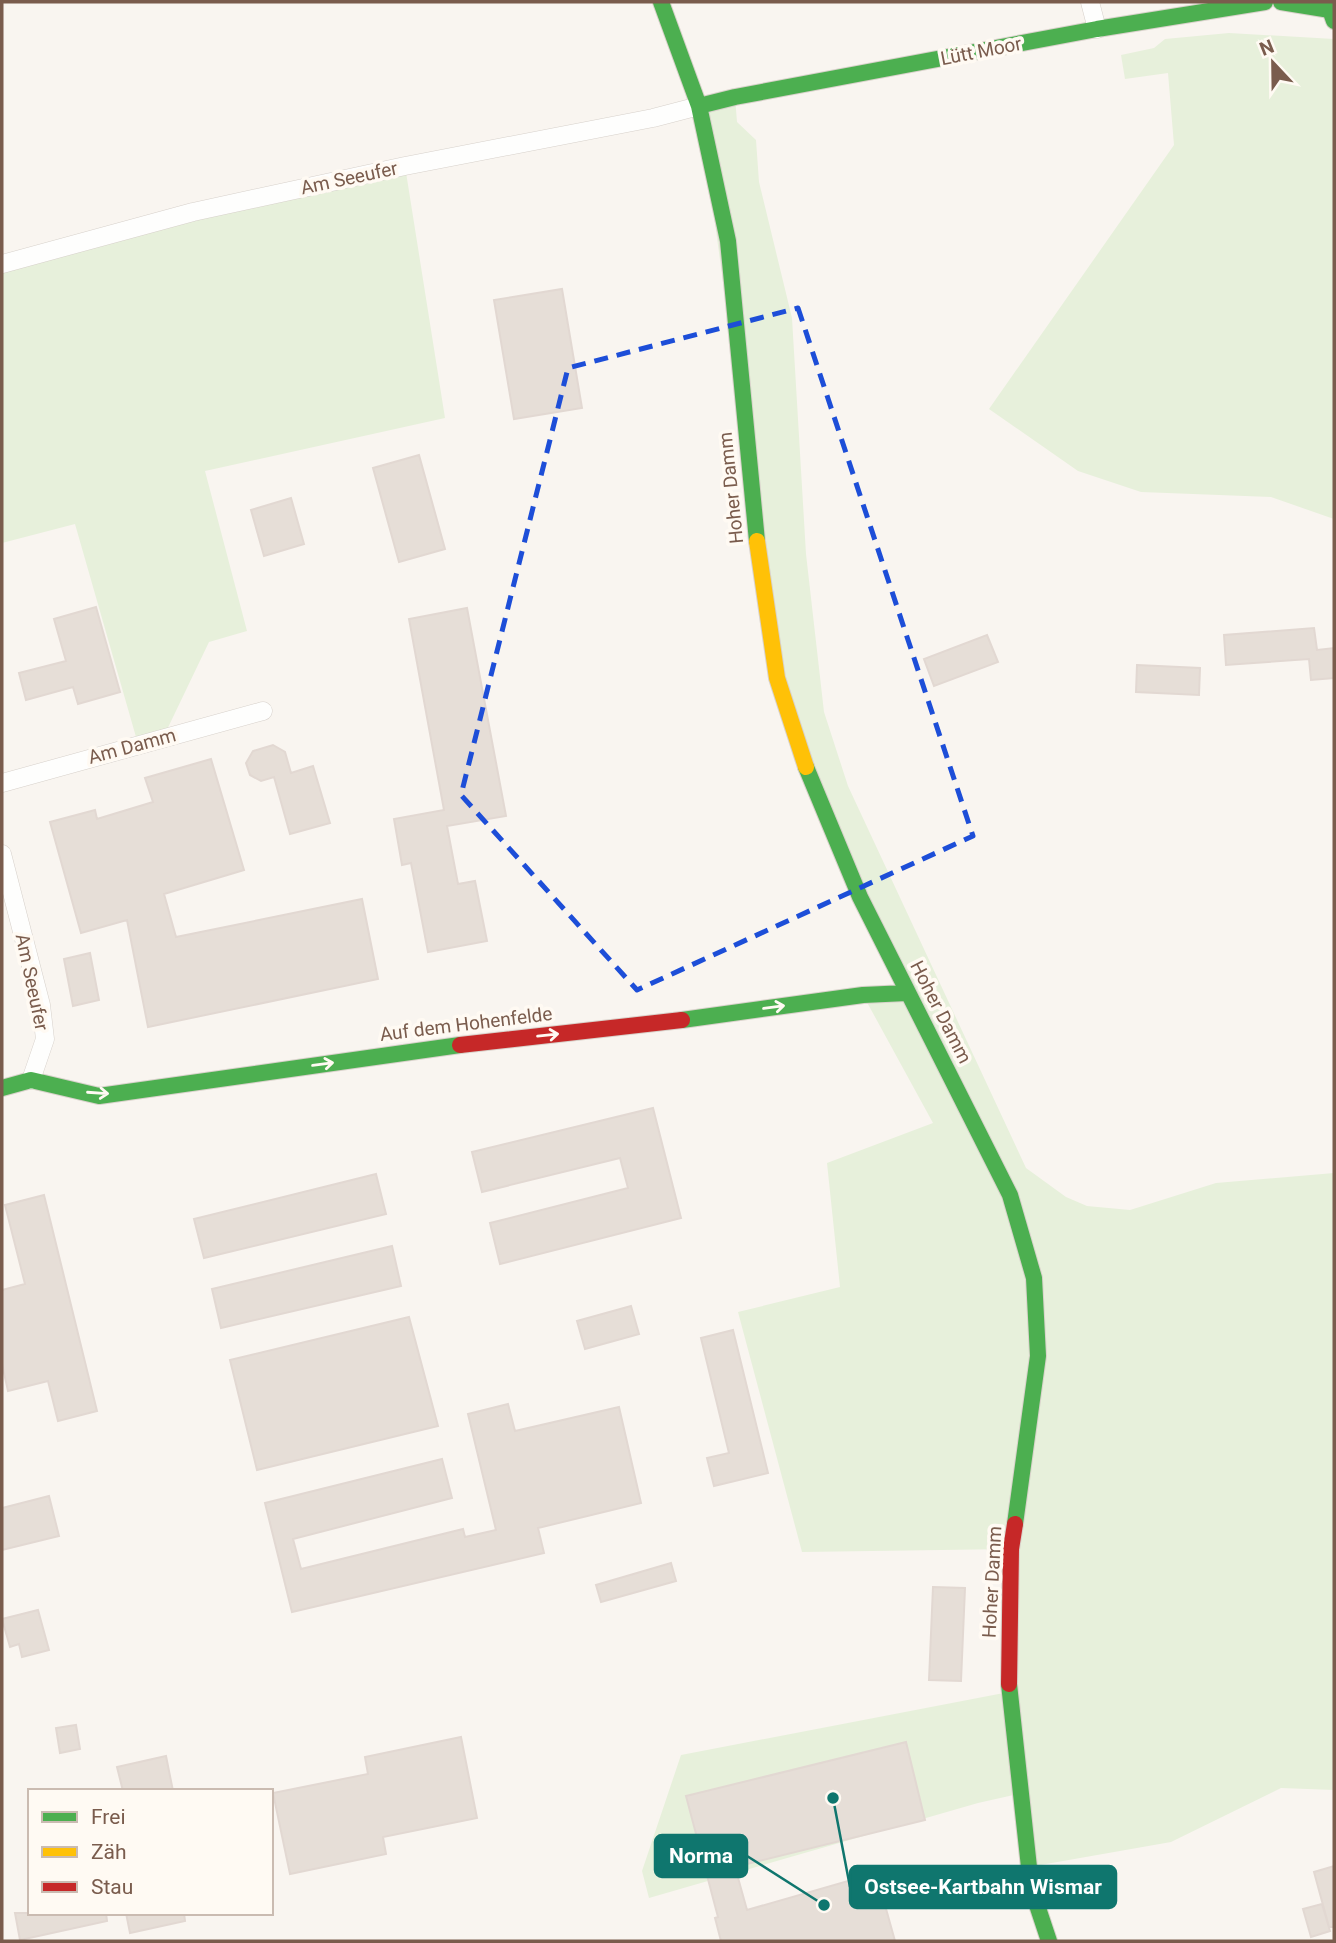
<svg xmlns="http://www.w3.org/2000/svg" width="1336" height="1943" font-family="Roboto,sans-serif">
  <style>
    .green { fill: #e7f0db }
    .building { fill: #e6ded7; stroke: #e2d8d2; stroke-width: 2 }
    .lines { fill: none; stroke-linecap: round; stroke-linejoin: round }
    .street-casing { stroke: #d7d1cb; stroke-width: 19 }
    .fast-casing { stroke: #d9d2cb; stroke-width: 18 }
    .slow-casing { stroke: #d9d2cb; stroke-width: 18 }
    .jam-casing { stroke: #d9d2cb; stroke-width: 18 }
    .street { stroke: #fefefd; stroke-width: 18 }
    .fast { stroke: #4caf50; stroke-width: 16 }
    .slow { stroke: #ffc107; stroke-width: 16 }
    .jam { stroke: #c62828; stroke-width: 16 }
    .oneway { stroke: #fffaf3 }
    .marked { fill: none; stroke: #1d4ed8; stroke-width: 5; stroke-dasharray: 14 9; stroke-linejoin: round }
    .labels { text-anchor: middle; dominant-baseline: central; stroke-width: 7; stroke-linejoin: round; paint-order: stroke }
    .street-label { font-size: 19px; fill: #7a5c4d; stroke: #fffaf3 }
    .leader { fill: none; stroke: #0f766e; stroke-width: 2.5 }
    .callout-dot { fill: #0f766e; stroke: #fffaf3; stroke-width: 2.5 }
    .callout { fill: #0f766e; stroke: #0f766e; stroke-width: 2.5 }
    .callout-label { font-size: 21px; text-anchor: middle; font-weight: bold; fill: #fff }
  </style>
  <rect width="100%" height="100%" fill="#f9f5f0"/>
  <path class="green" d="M 1229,33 L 1334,39 L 1334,519 L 1271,497 L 1141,492 L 1078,471 L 989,409 L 1174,145 L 1168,73 L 1125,79 L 1121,55 L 1154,48 L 1165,39 Z
    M 735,97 L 737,122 L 756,140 L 759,182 L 792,318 L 806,554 L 824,712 L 848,786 L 1026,1168 L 1066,1197 L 1087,1206 L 1130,1210 L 1216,1183 L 1334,1173 L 1334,1790 L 1281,1788 L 1171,1842 L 1029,1867 L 1018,1794 L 978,1803 L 649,1898 L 642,1871 L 681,1755 L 1009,1692 L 1011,1549 L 802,1552 L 738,1312 L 840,1287 L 827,1163 L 933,1123 L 863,995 L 906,993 L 777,678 L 699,106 Z
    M 405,166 L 445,418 L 205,471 L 247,631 L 209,642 L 163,738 L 138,744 L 75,524 L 2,543 L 2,264 Z"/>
  <path class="building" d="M 562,289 L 582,408 L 514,419 L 494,300 Z
    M 419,455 L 445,549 L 399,562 L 373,468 Z
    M 291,498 L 304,544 L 264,556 L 251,510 Z
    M 96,607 L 120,692 L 78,704 L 73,687 L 26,700 L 19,673 L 66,661 L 54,619 Z
    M 467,608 L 506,816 L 447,826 L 458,884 L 475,881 L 487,941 L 428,952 L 411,863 L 402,865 L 394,819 L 444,810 L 409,619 Z
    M 1314,628 L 1317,650 L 1334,648 L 1334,678 L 1311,680 L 1309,659 L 1226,665 L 1224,635 Z
    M 987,635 L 998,662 L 934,686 L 924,659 Z
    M 1137,665 L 1200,668 L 1199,695 L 1136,692 Z
    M 273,745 L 285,752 L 291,773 L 313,766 L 330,823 L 290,834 L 274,777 L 261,781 L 250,775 L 246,763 L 253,751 Z
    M 211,759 L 244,870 L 164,894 L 176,937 L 362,899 L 378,979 L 148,1027 L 127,920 L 81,933 L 50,822 L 95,810 L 97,819 L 153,802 L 145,778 Z
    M 90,953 L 99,1000 L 73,1006 L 64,959 Z
    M 653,1108 L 681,1218 L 500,1264 L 490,1223 L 628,1188 L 620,1158 L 482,1192 L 472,1152 Z
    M 376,1174 L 386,1214 L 204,1258 L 194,1219 Z
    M 44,1195 L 97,1411 L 58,1421 L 48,1381 L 8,1391 L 2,1364 L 2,1290 L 25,1284 L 5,1205 Z
    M 392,1246 L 401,1286 L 221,1328 L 212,1289 Z
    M 631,1306 L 639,1334 L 585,1349 L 577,1321 Z
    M 409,1317 L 438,1426 L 257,1470 L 230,1360 Z
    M 733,1330 L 768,1473 L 714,1486 L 707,1458 L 729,1453 L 701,1338 Z
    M 508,1404 L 515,1431 L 619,1407 L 641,1503 L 538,1528 L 544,1553 L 292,1612 L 265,1503 L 442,1459 L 452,1498 L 293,1539 L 301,1569 L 463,1529 L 465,1537 L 496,1530 L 468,1414 Z
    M 49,1496 L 59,1536 L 2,1550 L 2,1508 Z
    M 671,1563 L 676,1581 L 601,1602 L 596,1585 Z
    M 933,1587 L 965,1588 L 961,1681 L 929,1680 Z
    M 38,1610 L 49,1650 L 22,1657 L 19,1644 L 10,1647 L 2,1619 Z
    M 76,1725 L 80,1749 L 60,1753 L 56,1728 Z
    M 461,1737 L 477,1818 L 383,1837 L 386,1854 L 290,1874 L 273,1793 L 368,1774 L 365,1757 Z
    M 906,1742 L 925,1820 L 735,1867 L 747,1910 L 876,1873 L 895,1941 L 721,1941 L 715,1918 L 718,1917 L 686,1796 Z
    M 166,1756 L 173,1791 L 123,1791 L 117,1767 Z
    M 1334,1866 L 1334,1927 L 1329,1927 L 1314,1872 Z
    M 1322,1904 L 1330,1931 L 1311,1937 L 1303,1909 Z
    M 15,1913 L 106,1913 L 107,1921 L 20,1940 Z
    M 126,1913 L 184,1913 L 185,1921 L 130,1933 Z"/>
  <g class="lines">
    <defs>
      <path id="street" d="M 1090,2 L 1097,29
        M 2,264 L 193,212 L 405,166 L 653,118 L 699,106
        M 2,783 L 263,711
        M 2,854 L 41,1005 L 45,1039 L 31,1080"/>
      <path id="fast" d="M 661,2 L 699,106 L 728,241 L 757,541
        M 1281,2 L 1330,10 L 1334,21
        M 699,106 L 735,97 L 1097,29 L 1265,2
        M 806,767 L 860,897 L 1010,1195 L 1034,1278 L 1038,1356 L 1015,1524
        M 682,1020 L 863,995 L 907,993
        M 2,1088 L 31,1080 L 99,1096 L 460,1045
        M 1009,1684 L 1029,1867 L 1037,1905 L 1049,1941"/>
      <path id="slow" d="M 757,541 L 777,678 L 806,767"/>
      <path id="jam" d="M 460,1045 L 682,1020
        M 1009,1684 L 1011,1549 L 1015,1524"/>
    </defs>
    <use href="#street" class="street-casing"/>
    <use href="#fast" class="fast-casing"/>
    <use href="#slow" class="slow-casing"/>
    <use href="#jam" class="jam-casing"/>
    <use href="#street" class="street"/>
    <use href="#fast" class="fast"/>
    <use href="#slow" class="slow"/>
    <use href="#jam" class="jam"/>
  </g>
  <defs><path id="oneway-shaft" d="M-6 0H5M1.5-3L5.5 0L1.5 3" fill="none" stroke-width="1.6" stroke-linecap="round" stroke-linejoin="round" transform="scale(1.75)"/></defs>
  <g class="oneway">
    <use href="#oneway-shaft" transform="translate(774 1007) rotate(-8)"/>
    <use href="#oneway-shaft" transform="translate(548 1035) rotate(-6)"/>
    <use href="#oneway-shaft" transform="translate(323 1064) rotate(-8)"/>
    <use href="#oneway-shaft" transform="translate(98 1093) rotate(4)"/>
  </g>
  <path class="marked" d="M 798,308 L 973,836 L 637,990 L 461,795 L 568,368 Z"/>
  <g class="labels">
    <g class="street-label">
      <text transform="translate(981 51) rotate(-11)">Lütt Moor</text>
      <text transform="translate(349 178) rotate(-12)">Am Seeufer</text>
      <text transform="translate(731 488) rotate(-96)">Hoher Damm</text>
      <text transform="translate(132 746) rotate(-15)">Am Damm</text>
      <text transform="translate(32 982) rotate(78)">Am Seeufer</text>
      <text transform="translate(941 1012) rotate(63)">Hoher Damm</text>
      <text transform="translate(466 1024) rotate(-7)">Auf dem Hohenfelde</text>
      <text transform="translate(992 1582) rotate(-87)">Hoher Damm</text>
    </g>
  </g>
  <path class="leader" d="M824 1905L747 1856M833 1798L850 1887"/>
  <g class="callout-dot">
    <circle cx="824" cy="1905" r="7"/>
    <circle cx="833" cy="1798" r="7"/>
  </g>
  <g class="callout">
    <rect x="655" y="1835" width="92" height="42" rx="7"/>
    <rect x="850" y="1866" width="266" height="42" rx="7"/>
  </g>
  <g class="callout-label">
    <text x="701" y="1863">Norma</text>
    <text x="983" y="1894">Ostsee-Kartbahn Wismar</text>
  </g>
  <rect width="1336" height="1943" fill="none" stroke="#7a5c4d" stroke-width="7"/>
  <rect x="28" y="1789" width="245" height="126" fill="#fffaf3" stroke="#cabbb1" stroke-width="2"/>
  <rect x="42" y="1812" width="35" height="10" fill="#4caf50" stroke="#cabbb1" stroke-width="2"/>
  <text x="91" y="1824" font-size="21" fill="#7a5c4d">Frei</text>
  <rect x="42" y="1847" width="35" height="10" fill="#ffc107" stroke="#cabbb1" stroke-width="2"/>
  <text x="91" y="1859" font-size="21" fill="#7a5c4d">Zäh</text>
  <rect x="42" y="1882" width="35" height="10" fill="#c62828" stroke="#cabbb1" stroke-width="2"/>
  <text x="91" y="1894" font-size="21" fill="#7a5c4d">Stau</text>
  <g transform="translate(1273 63) rotate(338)" stroke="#fffaf3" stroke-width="5" paint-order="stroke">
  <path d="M0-5L12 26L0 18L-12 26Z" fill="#7a5c4d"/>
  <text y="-10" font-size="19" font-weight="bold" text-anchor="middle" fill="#7a5c4d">N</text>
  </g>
</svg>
